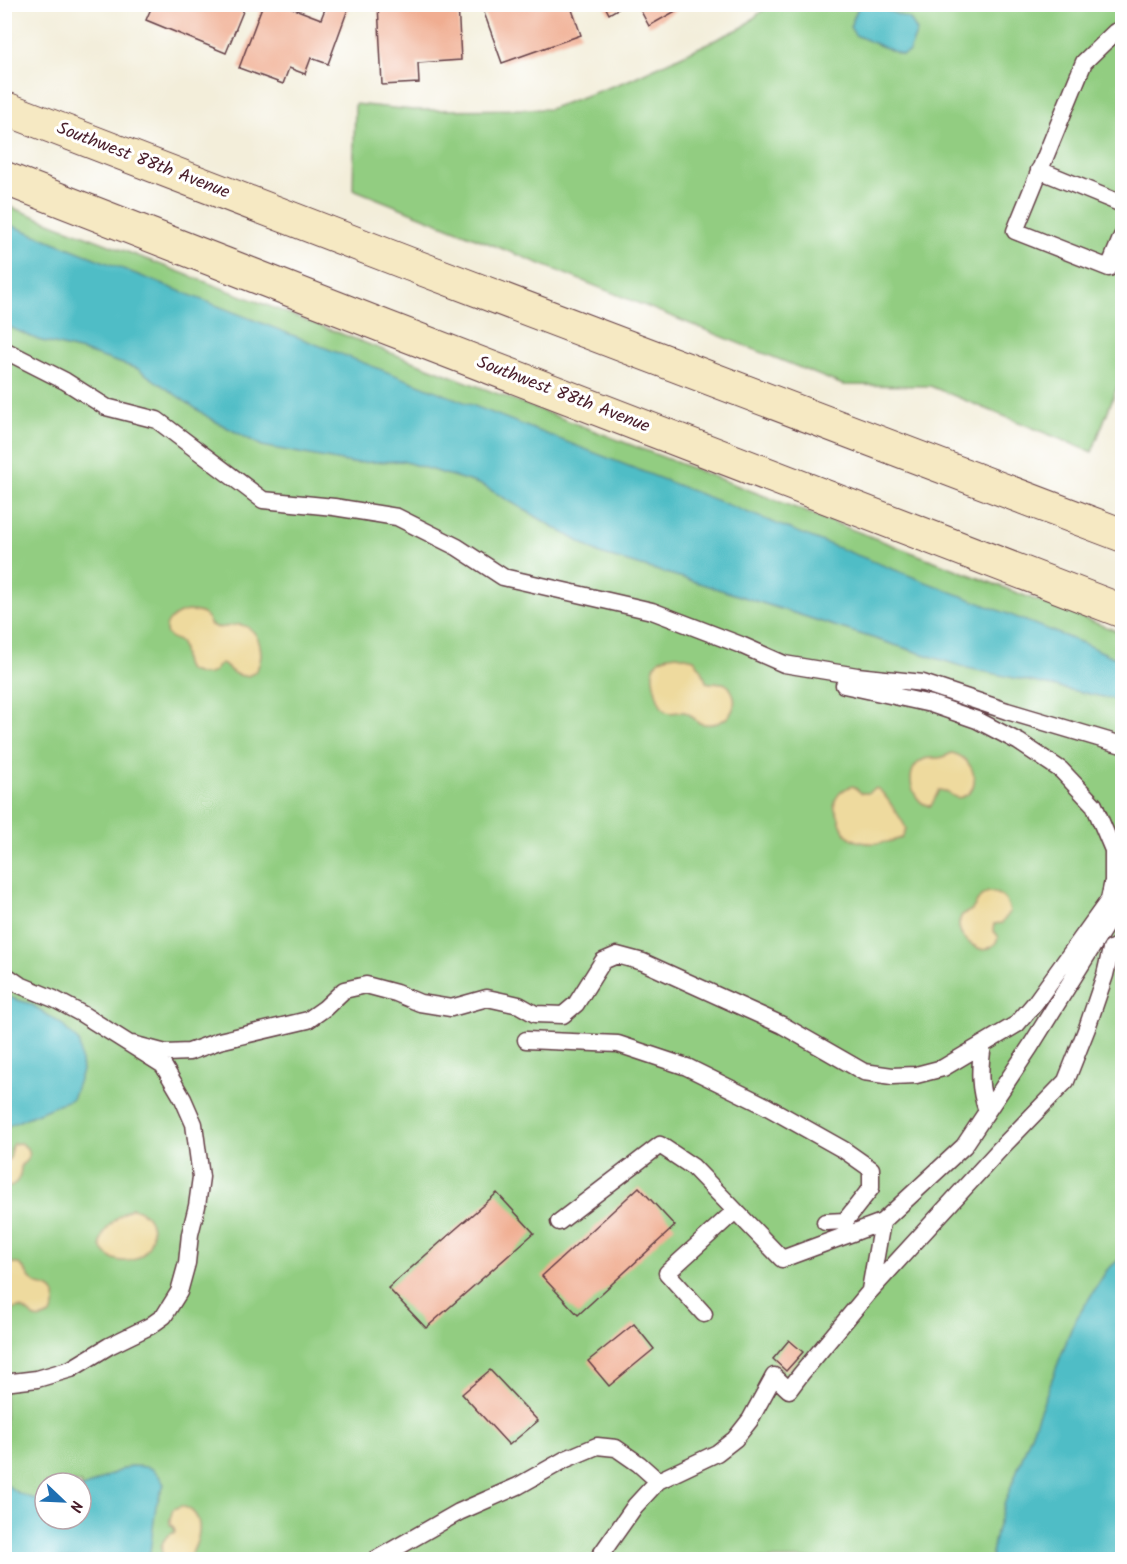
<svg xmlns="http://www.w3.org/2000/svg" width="1127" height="1564" font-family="Kalam,sans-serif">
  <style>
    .green { fill: #92cd81; stroke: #6e7656; stroke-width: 1.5; fill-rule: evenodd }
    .sand { fill: #eeda9e; stroke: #9c7c64; stroke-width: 1.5 }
    .water { fill: #4fbdc6; stroke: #4c6e78; stroke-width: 1.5 }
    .building { fill: #f0ad91 }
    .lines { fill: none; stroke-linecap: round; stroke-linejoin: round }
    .service-casing { stroke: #633e45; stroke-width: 19 }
    .secondary-casing { stroke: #633e45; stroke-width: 35 }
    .service { stroke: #fff; stroke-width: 16 }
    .secondary { stroke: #f6e9c3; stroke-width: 33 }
    .labels { text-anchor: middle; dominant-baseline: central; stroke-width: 6; stroke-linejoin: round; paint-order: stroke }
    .street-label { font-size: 18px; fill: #4a1f2b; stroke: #fff }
  </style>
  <rect width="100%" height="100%" fill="#fff"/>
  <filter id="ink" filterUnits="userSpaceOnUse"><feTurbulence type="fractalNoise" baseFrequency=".0167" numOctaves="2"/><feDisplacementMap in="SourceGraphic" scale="12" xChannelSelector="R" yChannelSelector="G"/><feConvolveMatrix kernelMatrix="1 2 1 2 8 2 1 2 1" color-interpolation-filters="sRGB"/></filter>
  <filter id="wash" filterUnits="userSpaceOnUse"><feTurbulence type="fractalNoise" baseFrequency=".008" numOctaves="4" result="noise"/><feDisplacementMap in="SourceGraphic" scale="24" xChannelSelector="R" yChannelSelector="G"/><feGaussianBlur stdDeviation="1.35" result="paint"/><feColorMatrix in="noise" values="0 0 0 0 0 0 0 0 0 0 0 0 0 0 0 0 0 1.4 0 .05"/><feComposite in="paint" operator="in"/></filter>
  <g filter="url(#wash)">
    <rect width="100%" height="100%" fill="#f3eeda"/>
    <path class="green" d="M 769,5 L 1122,5 L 1122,374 L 1092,452 L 930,386 L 843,385 L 353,189 L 355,104 L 413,110 L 549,109 L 629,80 L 743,27 Z
      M 5,205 L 1122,633 L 1122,1559 L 5,1559 ZM 45,1483 L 81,1483 L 81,1519 L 45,1519 Z"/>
    <path class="sand" d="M 188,611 C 195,611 204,612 208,619 C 211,624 208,624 213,626 C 224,632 236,619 249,628 C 269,642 263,686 236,674 C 230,672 227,666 221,663 C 218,665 217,668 214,671 C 207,678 195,673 188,670 C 182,662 185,654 182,646 C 180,638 170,640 167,634 C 162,621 179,612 188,611 Z
      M 677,655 L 694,659 L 702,670 L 706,682 C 713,685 721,680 727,685 C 730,687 733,693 734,697 C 737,714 721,726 705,724 C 693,723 695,716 687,713 C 680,709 672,716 665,711 C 658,705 652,680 653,672 C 653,668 656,662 659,660 C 664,656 671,656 677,655 Z
      M 952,753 C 975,758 983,790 962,797 C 953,800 948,790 939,790 L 931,806 C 914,805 904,777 917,764 C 927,754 934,760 943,757 C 946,756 949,754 952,753 Z
      M 853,786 L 861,793 L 868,793 L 873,789 C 874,789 876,788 878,789 C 883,791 905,824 906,829 L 902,838 C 888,843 869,846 855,840 C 845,836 841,827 839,818 C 838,815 836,812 835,809 C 832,798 843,788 853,786 Z
      M 988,892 C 1001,893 1008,899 1010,912 L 1002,923 L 994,924 L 993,930 L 998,936 C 997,945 991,947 984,950 C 969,946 952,931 962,915 L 972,910 L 981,896 Z
      M 20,1143 C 31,1148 31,1159 21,1165 C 21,1175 19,1181 11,1187 L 5,1187 L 5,1162 C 12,1158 11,1156 11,1148 L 13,1144 Z
      M 132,1208 C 169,1216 150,1273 114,1259 C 83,1246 115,1216 132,1208 Z
      M 5,1263 C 28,1261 22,1273 35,1283 C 39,1287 44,1285 49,1288 C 59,1293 55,1306 51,1314 C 31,1327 32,1308 18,1308 C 13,1308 10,1313 5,1315 Z
      M 181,1506 C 208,1513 200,1542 188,1559 L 165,1559 C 157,1547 163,1537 175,1532 L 174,1528 L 170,1524 L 170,1519 L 173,1509 Z"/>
    <path class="water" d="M 859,5 L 873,5 L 910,19 L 917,31 L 909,52 L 902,55 L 855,35 L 850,27 Z
      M 5,223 L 1085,644 L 1122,661 L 1122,701 L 967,668 L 683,578 L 600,554 L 482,485 L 402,461 L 352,463 L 262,446 L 211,419 L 138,369 L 86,352 L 38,340 L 5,325 Z
      M 5,996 L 31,1004 L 60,1023 L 79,1042 L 82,1071 L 72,1099 L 5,1127 Z
      M 1122,1257 L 1122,1559 L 991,1559 L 996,1532 L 1004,1505 L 1073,1324 L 1107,1270 Z
      M 130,1466 C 151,1467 153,1465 164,1484 L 156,1506 L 149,1559 L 5,1559 L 5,1483 C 15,1493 30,1500 45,1499 L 45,1519 L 81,1519 L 81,1489 L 114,1473 Z"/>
    <g id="blocks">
      <path class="building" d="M 153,4 L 246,4 L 226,53 L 146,20 Z
        M 263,4 L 294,4 L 292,8 L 321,19 L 327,4 L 336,4 L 348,9 L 328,64 L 311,58 L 305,74 L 289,68 L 283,84 L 239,68 Z
        M 378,4 L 458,4 L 461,60 L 418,63 L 419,83 L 382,85 Z
        M 481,4 L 570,4 L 581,35 L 502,63 Z
        M 604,4 L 626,4 L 609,14 Z
        M 637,4 L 688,4 L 649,26 Z
        M 639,1187 L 675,1226 L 578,1315 L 542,1276 Z
        M 497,1193 L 534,1233 L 426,1328 L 388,1288 Z
        M 634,1324 L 654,1349 L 609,1386 L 588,1361 Z
        M 789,1340 L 803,1352 L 786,1371 L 773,1359 Z
        M 490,1370 L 538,1421 L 509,1445 L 462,1394 Z"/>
    </g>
  </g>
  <g filter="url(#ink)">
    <use href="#blocks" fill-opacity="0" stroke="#633e45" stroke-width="1.5"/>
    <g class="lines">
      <defs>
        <path id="service" d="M 1122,29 L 1115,32 L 1084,62 L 1015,231 L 1109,268 L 1122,236
          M 1039,170 L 1122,204
          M 4,350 L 65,381 L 106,407 L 157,420 L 263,500 L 334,507 L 397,517 L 457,547 L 503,577 L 652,611 L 741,645 L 784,664 L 857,676 L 923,683 L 1007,711 L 1122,745
          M 4,974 L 20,985 L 54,999 L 82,1014 L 163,1065 L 183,1099 L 194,1124 L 201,1177 L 197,1206 L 190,1234 L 187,1263 L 179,1292 L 164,1316 L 150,1326 L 109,1346 L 71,1369 L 37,1379 L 4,1383
          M 526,1040 L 618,1044 L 687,1067 L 764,1105 L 844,1150 L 871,1169 L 871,1188 L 845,1221 L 825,1222
          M 132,1044 L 166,1053 L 189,1052 L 219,1041 L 308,1020 L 325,1008 L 344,990 L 366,985 L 396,993 L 420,1003 L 451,1008 L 487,998 L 519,1005 L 535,1014 L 563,1015 L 576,1004 L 603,961 L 617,955 L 643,962 L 782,1025 L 864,1072 L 892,1076 L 916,1075 L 943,1068 L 1017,1024 L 1035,1003 L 1109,900 L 1113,881 L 1113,850 L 1094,805 L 1061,770 L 1019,742 L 977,720 L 931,704 L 844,685
          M 983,1045 C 979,1070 979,1088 987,1111
          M 559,1222 L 660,1145 L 693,1167 L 782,1259 L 882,1222 L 964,1146 L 1030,1047 L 1122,899
          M 870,1290 L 882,1222
          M 704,1314 L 667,1273 L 735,1211
          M 375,1560 L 459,1512 L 518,1486 L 566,1459 L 597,1446 L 616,1448 L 639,1464 L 658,1481
          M 597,1560 L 635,1506 L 658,1481 L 717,1453 L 735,1439 L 750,1420 L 774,1376 L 789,1390 L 801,1374 L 870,1291 L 1001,1148 L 1066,1081 L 1087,1028 L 1105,975 L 1111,949 L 1122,943"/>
        <path id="secondary" d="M 4,108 L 412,265 L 1122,535
          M 4,178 L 383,326 L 1122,611"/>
      </defs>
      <use href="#service" class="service-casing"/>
      <use href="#secondary" class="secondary-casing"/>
      <use href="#service" class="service"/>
      <use href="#secondary" class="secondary"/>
    </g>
  </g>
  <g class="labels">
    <g class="street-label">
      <text transform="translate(143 161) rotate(21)">Southwest 88th Avenue</text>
      <text transform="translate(563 395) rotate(21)">Southwest 88th Avenue</text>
    </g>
  </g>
  <rect width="1127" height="1564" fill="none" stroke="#fff" stroke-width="24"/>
  <g transform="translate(63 1501) rotate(113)"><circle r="28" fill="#ffffff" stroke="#b7a5aa" stroke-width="1.5"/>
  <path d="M0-4.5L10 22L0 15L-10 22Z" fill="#1f6fb2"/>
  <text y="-9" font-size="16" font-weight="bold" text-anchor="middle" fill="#4a1f2b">N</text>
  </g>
</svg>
